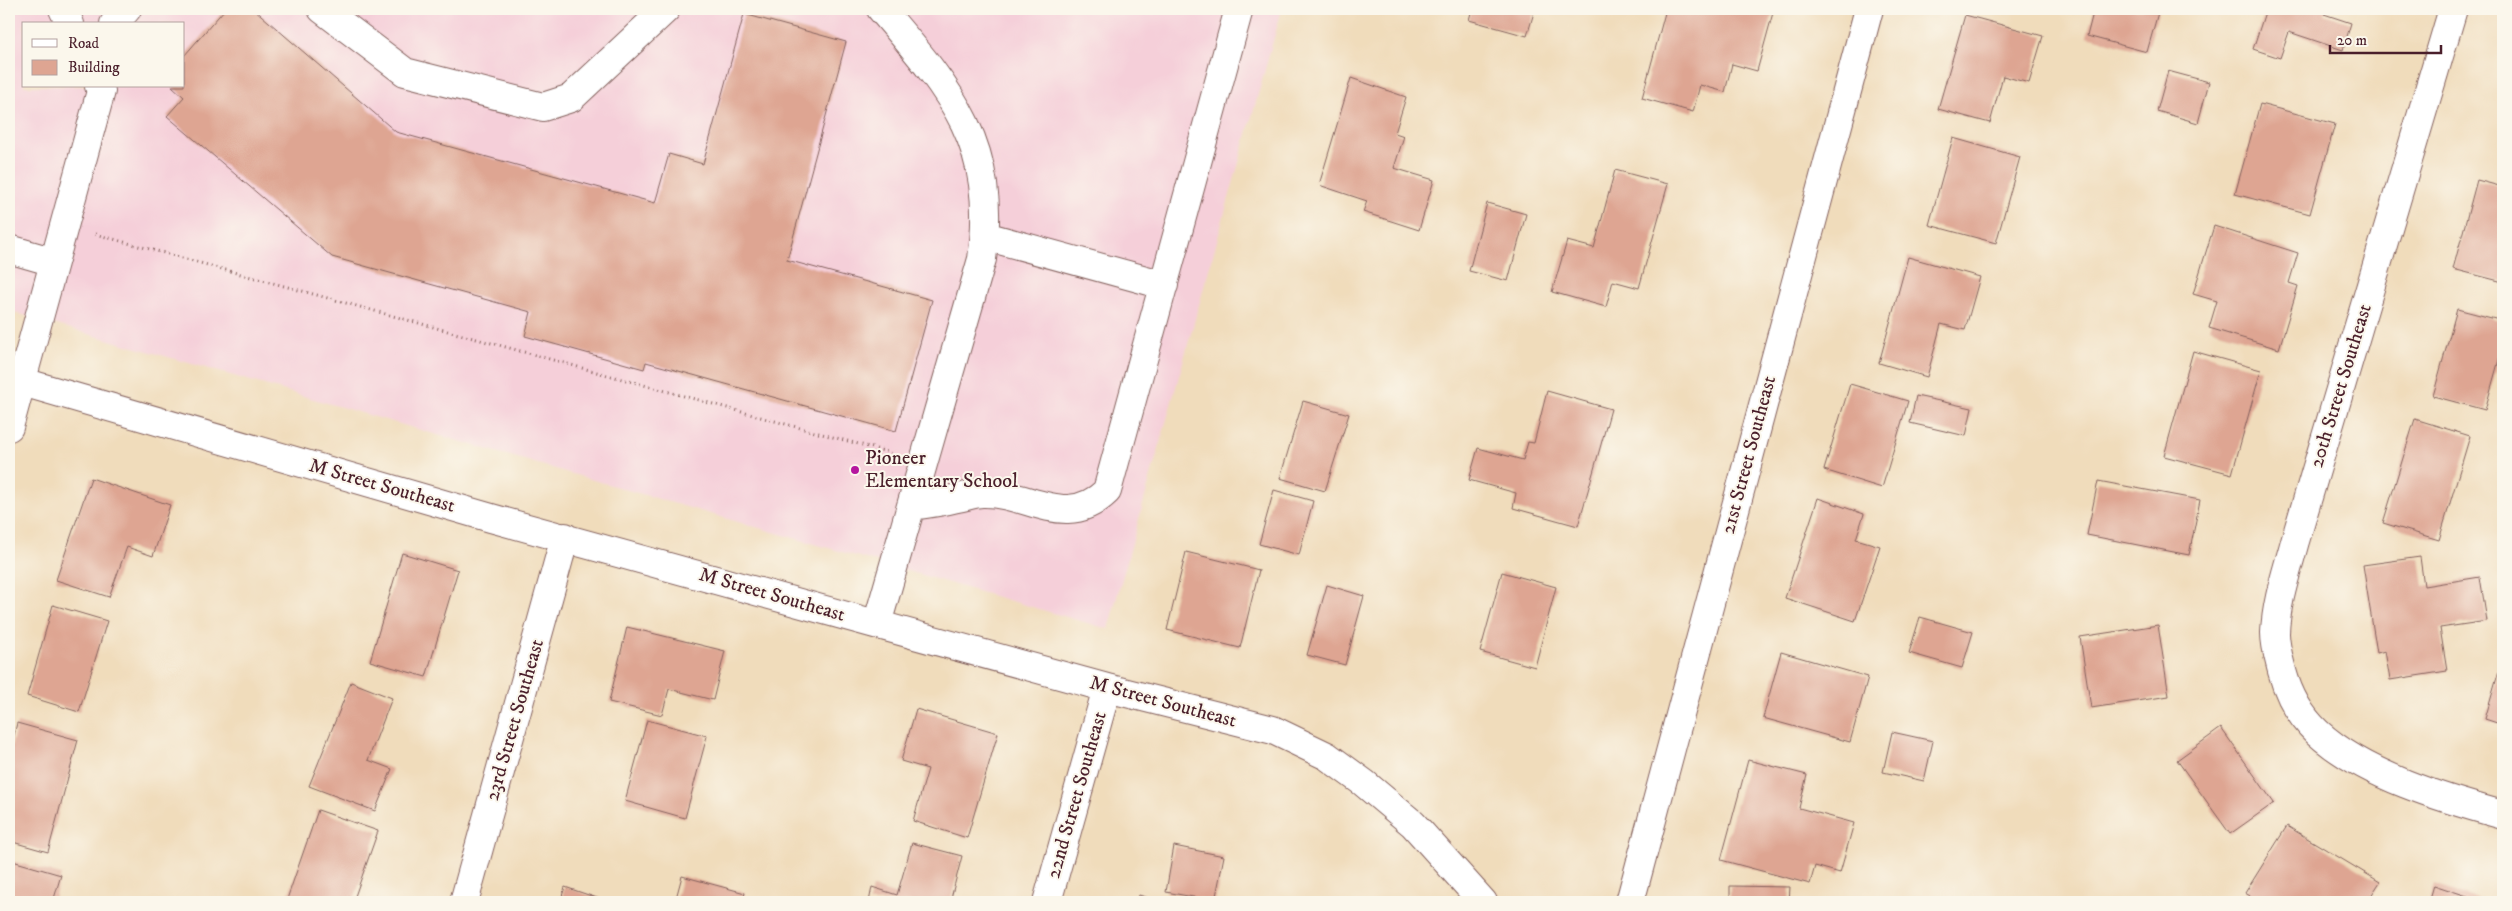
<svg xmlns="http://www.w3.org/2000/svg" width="2512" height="911" font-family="'IM FELL DW Pica',serif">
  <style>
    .built { fill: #f5cfd9; fill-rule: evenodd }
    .building { fill: #dea592 }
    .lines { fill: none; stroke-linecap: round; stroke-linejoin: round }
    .minor-casing { stroke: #84615d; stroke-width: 30 }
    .path { stroke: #84615d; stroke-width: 3; stroke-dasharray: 1 4; stroke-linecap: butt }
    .minor { stroke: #fff; stroke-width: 28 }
    .poi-dot { fill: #b5179e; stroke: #fbf7ec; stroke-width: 2 }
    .labels { text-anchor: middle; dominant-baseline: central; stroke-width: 4; stroke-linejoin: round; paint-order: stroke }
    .street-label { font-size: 20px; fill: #4a1f2b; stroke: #fbf7ec }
    .poi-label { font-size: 20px; fill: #4a1f2b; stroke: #fbf7ec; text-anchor: start }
  </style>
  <rect width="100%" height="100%" fill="#fbf7ec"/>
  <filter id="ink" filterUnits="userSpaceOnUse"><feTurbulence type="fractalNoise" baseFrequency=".02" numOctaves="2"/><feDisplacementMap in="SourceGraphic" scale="10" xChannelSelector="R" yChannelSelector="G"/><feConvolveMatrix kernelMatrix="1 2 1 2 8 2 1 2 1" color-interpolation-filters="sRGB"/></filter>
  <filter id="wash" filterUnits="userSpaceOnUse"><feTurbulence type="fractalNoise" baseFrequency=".0096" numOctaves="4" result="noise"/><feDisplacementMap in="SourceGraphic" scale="20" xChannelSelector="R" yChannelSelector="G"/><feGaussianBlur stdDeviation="1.12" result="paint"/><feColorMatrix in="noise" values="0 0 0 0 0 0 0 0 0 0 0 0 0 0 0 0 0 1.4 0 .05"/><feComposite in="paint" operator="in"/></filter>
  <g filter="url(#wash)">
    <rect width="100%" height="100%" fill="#f0dcbb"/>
    <path class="built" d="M 9,9 L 1282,9 L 1108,629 L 9,311 ZM 24,24 L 184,24 L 184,86 L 24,86 Z"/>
    <g id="blocks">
      <path class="building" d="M 225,9 L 254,9 L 396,132 L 655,203 L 669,154 L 703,164 L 744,14 L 846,42 L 787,260 L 932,300 L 896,431 L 646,362 L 644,369 L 525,336 L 531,312 L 332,257 L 167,116 L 184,97 L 172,86 L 184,86 L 184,56 Z
        M 1472,9 L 1535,9 L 1527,36 L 1469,20 Z
        M 1666,9 L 1774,9 L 1757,71 L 1732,64 L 1725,92 L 1700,85 L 1693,112 L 1642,98 Z
        M 2094,9 L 2159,9 L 2147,52 L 2087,36 Z
        M 2266,9 L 2326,9 L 2324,14 L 2351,23 L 2343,50 L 2289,32 L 2280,58 L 2253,49 Z
        M 1965,15 L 2043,36 L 2029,83 L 2003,76 L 1990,123 L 1938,109 Z
        M 2168,71 L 2209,82 L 2198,123 L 2157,111 Z
        M 1351,78 L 1406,97 L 1395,133 L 1404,136 L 1394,168 L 1434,180 L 1419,230 L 1363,212 L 1367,201 L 1319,185 Z
        M 2260,104 L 2335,124 L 2310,214 L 2235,194 Z
        M 1953,138 L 2020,157 L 1996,243 L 1929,225 Z
        M 1615,170 L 1668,184 L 1639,288 L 1613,281 L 1606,307 L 1552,292 L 1567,241 L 1594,248 Z
        M 2477,180 L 2503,187 L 2503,282 L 2453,269 Z
        M 1487,203 L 1526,214 L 1508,281 L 1469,271 Z
        M 2214,226 L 2298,253 L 2289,283 L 2298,286 L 2279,349 L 2209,328 L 2217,301 L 2193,294 Z
        M 1908,257 L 1980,277 L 1965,330 L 1941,324 L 1927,377 L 1879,363 Z
        M 2457,309 L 2503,321 L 2503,345 L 2485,410 L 2433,396 Z
        M 2193,351 L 2261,370 L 2232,474 L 2164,456 Z
        M 1850,384 L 1908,401 L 1882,488 L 1824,470 Z
        M 1547,391 L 1611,409 L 1578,526 L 1513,508 L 1516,493 L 1469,480 L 1478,448 L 1523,460 L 1528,442 L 1534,443 Z
        M 1916,396 L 1972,408 L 1966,436 L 1910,423 Z
        M 1303,401 L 1349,414 L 1325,491 L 1280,478 Z
        M 2415,419 L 2470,436 L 2439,540 L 2383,523 Z
        M 91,478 L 170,505 L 153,556 L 127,547 L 109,597 L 56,580 Z
        M 2098,481 L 2200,500 L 2189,555 L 2087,535 Z
        M 1274,490 L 1313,501 L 1299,555 L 1259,544 Z
        M 1818,498 L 1864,514 L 1856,539 L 1880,546 L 1855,621 L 1785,598 Z
        M 1186,552 L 1259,570 L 1240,648 L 1167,630 Z
        M 402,553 L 458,570 L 426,677 L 370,661 Z
        M 2420,557 L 2424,586 L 2480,577 L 2487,621 L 2440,628 L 2447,671 L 2390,680 L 2385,651 L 2377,653 L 2363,565 Z
        M 1502,572 L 1556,587 L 1535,667 L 1480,652 Z
        M 1327,585 L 1364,596 L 1345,665 L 1307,655 Z
        M 53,605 L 107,621 L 79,712 L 27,696 Z
        M 1920,617 L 1973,632 L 1962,668 L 1909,653 Z
        M 2158,625 L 2169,696 L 2091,708 L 2080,637 Z
        M 627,627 L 725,651 L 713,700 L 669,689 L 662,715 L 609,702 Z
        M 1781,652 L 1868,677 L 1850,742 L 1763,718 Z
        M 2500,667 L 2503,668 L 2503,725 L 2485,719 Z
        M 351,682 L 392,698 L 368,760 L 392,769 L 375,811 L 309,786 Z
        M 916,709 L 998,733 L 967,838 L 913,821 L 928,769 L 901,761 Z
        M 647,720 L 707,736 L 685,818 L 625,801 Z
        M 17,723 L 78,740 L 48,852 L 9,841 L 9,755 Z
        M 2221,728 L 2274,803 L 2230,834 L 2177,760 Z
        M 1892,732 L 1933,741 L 1924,781 L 1883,772 Z
        M 1748,760 L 1807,775 L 1799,808 L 1854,823 L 1840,873 L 1815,866 L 1810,884 L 1721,860 Z
        M 318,810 L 378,831 L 353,902 L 286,902 Z
        M 2287,826 L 2380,882 L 2367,902 L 2261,902 L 2245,893 Z
        M 912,843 L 962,856 L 950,902 L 869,902 L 872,887 L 897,895 Z
        M 1174,846 L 1224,856 L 1215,901 L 1166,892 Z
        M 9,860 L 61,875 L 53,902 L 9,902 Z
        M 682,876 L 745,893 L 742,902 L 675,902 Z
        M 2434,885 L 2485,902 L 2429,902 Z
        M 1730,886 L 1790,887 L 1789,902 L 1730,902 Z
        M 565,887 L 609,902 L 560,902 Z
        M 1139,895 L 1162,902 L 1137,902 Z"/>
    </g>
  </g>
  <g filter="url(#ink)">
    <use href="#blocks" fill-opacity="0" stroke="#84615d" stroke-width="1"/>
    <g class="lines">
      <defs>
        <path id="minor" d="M 63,9 L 70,24
          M 322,9 L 405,72 L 543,107 L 571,98 L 666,9
          M 2453,9 L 2295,541 C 2287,571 2276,602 2275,633 C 2275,646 2279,659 2282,671 C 2288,693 2300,716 2317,732 C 2363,775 2444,799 2503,815
          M 114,24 L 127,9
          M 985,236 L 1164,285
          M 9,249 L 54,262
          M 9,378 L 491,518 L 1107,688 L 1273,730 L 1327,756 L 1364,783 L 1413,824 L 1483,902
          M 9,427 L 101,91 L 99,86
          M 911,506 C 926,504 942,502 957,498 C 965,497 974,493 983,493 C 1029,492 1066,531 1107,491 L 1239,9
          M 877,624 L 982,259 C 998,144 951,91 881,9
          M 464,902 L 565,537
          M 1047,902 L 1107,688
          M 1630,902 L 1869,9"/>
      </defs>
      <use href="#minor" class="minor-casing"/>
      <path class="path" d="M 95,234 L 891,453"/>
      <use href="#minor" class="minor"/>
    </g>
  </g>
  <circle class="poi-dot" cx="855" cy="470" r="5"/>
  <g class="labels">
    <g class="street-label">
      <text transform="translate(2341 386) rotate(-73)">20th Street Southeast</text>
      <text transform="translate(1749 455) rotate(-75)">21st Street Southeast</text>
      <text transform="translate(382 486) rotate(16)">M Street Southeast</text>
      <text transform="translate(772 595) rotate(16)">M Street Southeast</text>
      <text transform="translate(1163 702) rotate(15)">M Street Southeast</text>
      <text transform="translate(515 720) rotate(-74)">23rd Street Southeast</text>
      <text transform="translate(1077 795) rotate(-74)">22nd Street Southeast</text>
    </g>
    <g class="poi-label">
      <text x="865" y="458">Pioneer<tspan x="865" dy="23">Elementary School</tspan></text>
    </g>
  </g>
  <rect width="2512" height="911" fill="none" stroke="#fbf7ec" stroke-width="30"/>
  <rect x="22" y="22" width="162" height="65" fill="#fbf7ec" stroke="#b4a19f"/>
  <rect x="32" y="39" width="25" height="8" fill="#ffffff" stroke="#b4a19f"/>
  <text x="68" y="48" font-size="15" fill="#4a1f2b">Road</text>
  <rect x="32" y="60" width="25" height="15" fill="#dea592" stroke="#b4a19f"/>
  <text x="68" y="72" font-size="15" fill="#4a1f2b">Building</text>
  <path d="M2330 45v8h111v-8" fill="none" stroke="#4a1f2b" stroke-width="2.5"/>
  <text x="2337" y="45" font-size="15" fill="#4a1f2b" stroke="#fbf7ec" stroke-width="4" paint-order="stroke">20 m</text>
</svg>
